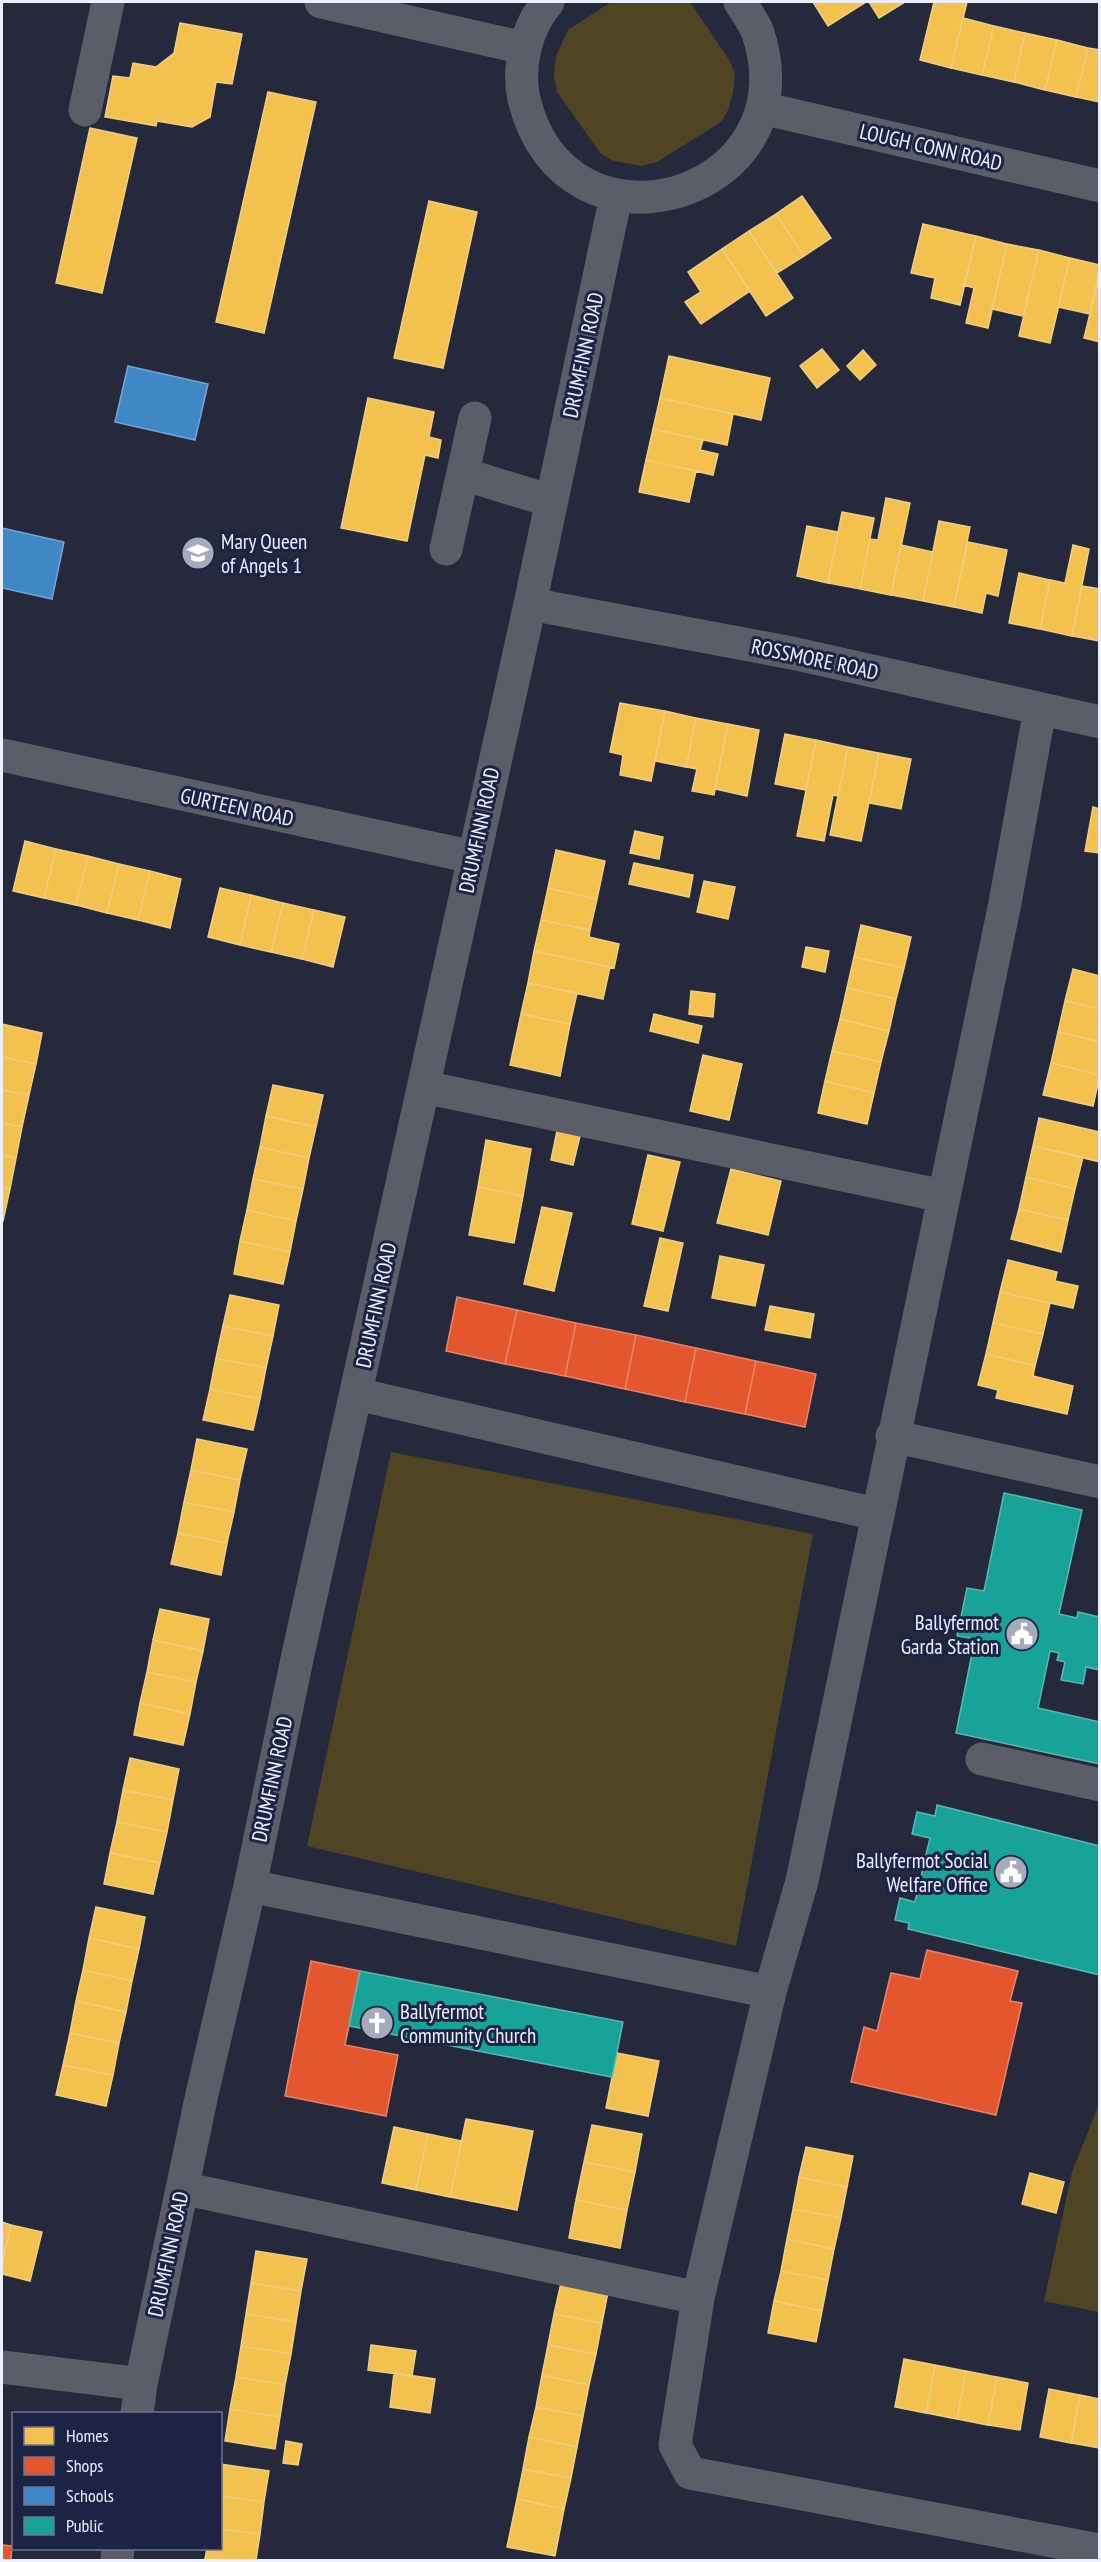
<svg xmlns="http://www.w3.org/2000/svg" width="1101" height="2562" font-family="'PT Sans Narrow',sans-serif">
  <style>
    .green { fill: #4f4522 }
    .homes { fill: #f2c14e; stroke: #f0cf83; stroke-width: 1.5 }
    .shops { fill: #e4572e; stroke: #e6856c; stroke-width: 1.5 }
    .schools { fill: #3f88c5; stroke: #73a7d6; stroke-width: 1.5 }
    .public { fill: #17a398; stroke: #57bab7; stroke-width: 1.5 }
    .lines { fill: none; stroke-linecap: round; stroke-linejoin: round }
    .minor { stroke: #5b5e68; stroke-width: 33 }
    .labels { text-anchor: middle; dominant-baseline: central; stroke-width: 6; stroke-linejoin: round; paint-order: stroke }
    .street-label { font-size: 21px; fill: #ecf0fe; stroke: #1c2344 }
    .poi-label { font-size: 21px; fill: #ecf0fe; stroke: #1c2344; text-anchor: start }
  </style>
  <rect width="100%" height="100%" fill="#25293b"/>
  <path class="green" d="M 611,2 L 690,2 L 730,61 L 735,74 L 733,93 L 728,110 L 721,122 L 657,162 L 641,166 L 614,161 L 601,154 L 557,92 L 554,76 L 556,56 L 568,30 Z
    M 391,1452 L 813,1534 L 736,1946 L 307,1846 Z
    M 1099,2104 L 1099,2312 L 1044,2301 L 1072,2172 Z"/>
  <path class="homes" d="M 813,2 L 866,2 L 828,26 Z
    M 869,2 L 905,2 L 879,18 Z
    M 934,2 L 967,2 L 951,68 L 920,60 Z
    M 963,18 L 994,26 L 982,75 L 951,68 Z
    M 180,23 L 242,34 L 232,84 L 216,82 L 210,117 L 192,127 L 157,121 L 156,126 L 105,117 L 113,76 L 130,78 L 133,63 L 156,67 L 174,53 Z
    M 994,26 L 1025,33 L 1014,82 L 982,75 Z
    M 1025,33 L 1057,40 L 1045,90 L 1014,82 Z
    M 1057,40 L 1088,48 L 1076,97 L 1045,90 Z
    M 1088,48 L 1100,50 L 1100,102 L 1076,97 Z
    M 268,92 L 316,102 L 264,333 L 216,322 Z
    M 90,128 L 137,138 L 102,293 L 56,283 Z
    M 802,196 L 831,238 L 804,256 L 776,214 Z
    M 429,201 L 477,212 L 443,368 L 394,358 Z
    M 776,214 L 804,256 L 777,273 L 749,231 Z
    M 923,224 L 976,236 L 960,305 L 931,298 L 935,278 L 911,273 Z
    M 749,231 L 793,298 L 766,316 L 722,249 Z
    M 976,236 L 1007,244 L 988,328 L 966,323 L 974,288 L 964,285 Z
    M 1007,244 L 1039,250 L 1023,316 L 992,309 Z
    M 722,249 L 750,291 L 701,324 L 685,302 L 701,292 L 688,272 Z
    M 1039,250 L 1070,258 L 1050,343 L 1019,336 Z
    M 1070,258 L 1100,265 L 1090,314 L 1058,307 Z
    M 1100,273 L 1100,342 L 1084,338 Z
    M 822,349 L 839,370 L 817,388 L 800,366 Z
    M 863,350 L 876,365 L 860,380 L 847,366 Z
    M 669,356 L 770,378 L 761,420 L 660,398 Z
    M 368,398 L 434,412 L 429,437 L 441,440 L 438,458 L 425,455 L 407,541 L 341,528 Z
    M 660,398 L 733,414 L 727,445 L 653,429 Z
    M 653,429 L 703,440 L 700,450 L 718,454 L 713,475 L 646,460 Z
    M 646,460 L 696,471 L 689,502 L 639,492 Z
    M 886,498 L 910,503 L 891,595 L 860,589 L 870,539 L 878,540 Z
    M 842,512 L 874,518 L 860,589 L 828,583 Z
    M 939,521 L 970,527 L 954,607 L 923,601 Z
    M 807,526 L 838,532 L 828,583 L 797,576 Z
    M 968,542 L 1007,550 L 998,596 L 986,593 L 982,613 L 954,607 Z
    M 901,545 L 933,552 L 923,601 L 891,595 Z
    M 1073,545 L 1089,549 L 1072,636 L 1040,629 L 1050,580 L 1065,583 Z
    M 1019,573 L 1050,580 L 1040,629 L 1009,623 Z
    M 1082,586 L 1100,589 L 1100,641 L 1072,636 Z
    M 620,703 L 665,711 L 651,781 L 620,775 L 623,755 L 610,752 Z
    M 665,711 L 696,718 L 686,767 L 655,761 Z
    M 696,718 L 728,724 L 714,795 L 692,791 L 697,769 L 686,767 Z
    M 728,724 L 759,730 L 747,796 L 715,789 Z
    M 785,734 L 816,740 L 806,790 L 775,784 Z
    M 816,740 L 848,747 L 838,796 L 833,795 L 824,841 L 797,836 Z
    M 848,747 L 879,753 L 861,841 L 830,835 Z
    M 879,753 L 911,759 L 901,809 L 869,803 Z
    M 1093,807 L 1100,809 L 1100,853 L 1085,851 Z
    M 635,831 L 663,837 L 659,859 L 630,853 Z
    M 25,841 L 56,849 L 44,898 L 13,891 Z
    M 56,849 L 88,856 L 76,905 L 44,898 Z
    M 556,850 L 605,861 L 597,899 L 548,888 Z
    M 88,856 L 119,864 L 107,913 L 76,905 Z
    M 634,863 L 693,875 L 689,897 L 629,884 Z
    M 119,864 L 150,871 L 138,920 L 107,913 Z
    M 150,871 L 181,879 L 170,928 L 138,920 Z
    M 704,881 L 735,887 L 728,919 L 697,912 Z
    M 220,888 L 251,895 L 240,945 L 208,937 Z
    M 548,888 L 597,899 L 590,930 L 541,920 Z
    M 251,895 L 283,903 L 271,952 L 240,945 Z
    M 283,903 L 314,910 L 302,959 L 271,952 Z
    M 314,910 L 345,917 L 333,967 L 302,959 Z
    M 541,920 L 590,930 L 589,937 L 619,944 L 614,968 L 534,951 Z
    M 861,925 L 911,937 L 904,968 L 854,957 Z
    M 806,947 L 829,951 L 825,972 L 802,967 Z
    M 534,951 L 610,967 L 603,999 L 528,983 Z
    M 854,957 L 904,968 L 896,999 L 847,988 Z
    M 1073,969 L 1100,976 L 1100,1009 L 1065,1001 Z
    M 528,983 L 577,993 L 570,1024 L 521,1014 Z
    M 847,988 L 896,999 L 889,1031 L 840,1019 Z
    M 691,991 L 715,994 L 713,1017 L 689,1014 Z
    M 1065,1001 L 1100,1009 L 1100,1042 L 1058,1032 Z
    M 521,1014 L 570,1024 L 560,1076 L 510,1065 Z
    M 654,1014 L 702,1026 L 698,1043 L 650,1031 Z
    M 840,1019 L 889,1031 L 881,1062 L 832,1051 Z
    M 2,1024 L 42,1033 L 36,1064 L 2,1057 Z
    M 1058,1032 L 1100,1042 L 1100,1075 L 1051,1063 Z
    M 832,1051 L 881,1062 L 874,1093 L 825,1081 Z
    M 703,1055 L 742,1064 L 729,1120 L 690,1111 Z
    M 2,1057 L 36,1064 L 29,1095 L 2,1090 Z
    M 1051,1063 L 1100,1075 L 1093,1106 L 1043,1095 Z
    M 825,1081 L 874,1093 L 867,1124 L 818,1113 Z
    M 273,1085 L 323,1095 L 316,1127 L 266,1116 Z
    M 2,1090 L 29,1095 L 22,1127 L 2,1123 Z
    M 266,1116 L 316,1127 L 309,1158 L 260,1147 Z
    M 1039,1118 L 1100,1132 L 1100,1162 L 1033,1146 Z
    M 2,1123 L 22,1127 L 16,1158 L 2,1155 Z
    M 557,1131 L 580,1136 L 573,1165 L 551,1160 Z
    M 486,1140 L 531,1149 L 523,1196 L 478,1187 Z
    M 1033,1146 L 1083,1157 L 1075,1189 L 1026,1177 Z
    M 260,1147 L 309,1158 L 303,1189 L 253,1179 Z
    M 2,1155 L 16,1158 L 10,1189 L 2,1188 Z
    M 648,1155 L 680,1162 L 663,1231 L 632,1224 Z
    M 731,1169 L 781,1181 L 768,1235 L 717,1223 Z
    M 1026,1177 L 1075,1189 L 1068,1220 L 1019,1209 Z
    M 253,1179 L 303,1189 L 296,1221 L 247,1210 Z
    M 478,1187 L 523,1196 L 514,1243 L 469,1235 Z
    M 2,1188 L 10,1189 L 3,1221 L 2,1221 Z
    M 542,1207 L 572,1213 L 554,1291 L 524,1284 Z
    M 1019,1209 L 1068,1220 L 1061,1252 L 1011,1239 Z
    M 247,1210 L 296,1221 L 290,1252 L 240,1241 Z
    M 660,1238 L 683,1243 L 668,1311 L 644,1306 Z
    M 240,1241 L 290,1252 L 283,1284 L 234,1274 Z
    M 720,1256 L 764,1265 L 755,1306 L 712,1298 Z
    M 1008,1260 L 1057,1272 L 1055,1281 L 1078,1286 L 1073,1308 L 1000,1292 Z
    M 1000,1292 L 1050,1303 L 1043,1334 L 993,1323 Z
    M 230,1295 L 279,1305 L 273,1336 L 223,1326 Z
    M 770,1306 L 814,1314 L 810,1338 L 765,1330 Z
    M 993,1323 L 1043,1334 L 1035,1366 L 986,1354 Z
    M 223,1326 L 273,1336 L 266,1368 L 216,1358 Z
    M 986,1354 L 1035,1366 L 1033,1376 L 1073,1386 L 1067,1414 L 996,1398 L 998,1390 L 978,1385 Z
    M 216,1358 L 266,1368 L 260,1399 L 210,1389 Z
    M 210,1389 L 260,1399 L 253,1430 L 203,1420 Z
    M 197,1439 L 247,1449 L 240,1480 L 191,1470 Z
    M 191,1470 L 240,1480 L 234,1512 L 184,1502 Z
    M 184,1502 L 234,1512 L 227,1543 L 178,1533 Z
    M 178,1533 L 227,1543 L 221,1575 L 171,1564 Z
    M 160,1609 L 209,1619 L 203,1651 L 153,1640 Z
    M 153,1640 L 203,1651 L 196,1682 L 147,1672 Z
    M 147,1672 L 196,1682 L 190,1714 L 140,1703 Z
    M 140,1703 L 190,1714 L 183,1745 L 134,1735 Z
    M 130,1758 L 179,1769 L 173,1800 L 123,1790 Z
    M 123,1790 L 173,1800 L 167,1832 L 117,1822 Z
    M 117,1822 L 167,1832 L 160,1863 L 110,1853 Z
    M 110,1853 L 160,1863 L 153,1894 L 104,1884 Z
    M 96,1907 L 145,1917 L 139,1949 L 89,1938 Z
    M 89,1938 L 139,1949 L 132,1981 L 83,1970 Z
    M 83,1970 L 132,1981 L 126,2012 L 76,2001 Z
    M 76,2001 L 126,2012 L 119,2043 L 70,2033 Z
    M 70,2033 L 119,2043 L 113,2075 L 63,2065 Z
    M 617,2053 L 659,2061 L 648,2116 L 606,2108 Z
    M 63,2065 L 113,2075 L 106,2106 L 56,2095 Z
    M 466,2119 L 533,2131 L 517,2210 L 450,2197 Z
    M 592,2125 L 642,2134 L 635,2172 L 584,2162 Z
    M 394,2127 L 428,2134 L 416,2190 L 382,2183 Z
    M 428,2134 L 462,2141 L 450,2197 L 416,2190 Z
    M 806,2147 L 853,2156 L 847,2187 L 799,2177 Z
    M 584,2162 L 635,2172 L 627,2210 L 576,2200 Z
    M 1030,2173 L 1064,2182 L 1056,2213 L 1022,2204 Z
    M 799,2177 L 847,2187 L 841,2218 L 793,2209 Z
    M 576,2200 L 627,2210 L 620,2248 L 569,2238 Z
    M 793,2209 L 841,2218 L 834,2249 L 787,2239 Z
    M 2,2222 L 11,2225 L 2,2264 Z
    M 11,2225 L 42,2232 L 30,2281 L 2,2274 L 2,2264 Z
    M 787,2239 L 834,2249 L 828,2280 L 781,2271 Z
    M 256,2251 L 307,2259 L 301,2291 L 251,2283 Z
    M 781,2271 L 828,2280 L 822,2311 L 774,2301 Z
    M 251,2283 L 301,2291 L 296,2322 L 246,2314 Z
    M 561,2283 L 608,2292 L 602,2323 L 554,2314 Z
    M 774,2301 L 822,2311 L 816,2342 L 768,2333 Z
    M 246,2314 L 296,2322 L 291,2354 L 241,2346 Z
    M 554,2314 L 602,2323 L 596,2354 L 548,2345 Z
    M 371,2345 L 416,2351 L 412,2376 L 368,2370 Z
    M 548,2345 L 596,2354 L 589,2385 L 542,2375 Z
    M 241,2346 L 291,2354 L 285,2385 L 236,2377 Z
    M 904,2359 L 935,2365 L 926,2413 L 895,2407 Z
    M 935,2365 L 966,2371 L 957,2419 L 926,2413 Z
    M 966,2371 L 997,2377 L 988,2425 L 957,2419 Z
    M 394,2373 L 435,2379 L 430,2413 L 390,2407 Z
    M 542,2375 L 589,2385 L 583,2416 L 536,2407 Z
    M 236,2377 L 285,2385 L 280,2417 L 230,2409 Z
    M 997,2377 L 1028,2383 L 1020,2430 L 988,2425 Z
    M 1049,2389 L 1080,2395 L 1071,2443 L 1040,2437 Z
    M 1080,2395 L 1100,2399 L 1100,2448 L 1071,2443 Z
    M 536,2407 L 583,2416 L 577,2447 L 529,2437 Z
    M 230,2409 L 280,2417 L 275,2449 L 225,2441 Z
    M 529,2437 L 577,2447 L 571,2478 L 523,2469 Z
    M 286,2441 L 302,2444 L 298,2465 L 283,2463 Z
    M 220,2464 L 269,2471 L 264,2502 L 220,2496 Z
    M 523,2469 L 571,2478 L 564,2509 L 517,2499 Z
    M 220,2496 L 264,2502 L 260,2534 L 220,2529 Z
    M 517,2499 L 564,2509 L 555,2556 L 507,2547 Z
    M 220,2529 L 260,2534 L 256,2560 L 205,2559 L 207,2548 L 220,2548 Z"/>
  <path class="shops" d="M 457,1297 L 517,1310 L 505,1364 L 446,1351 Z
    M 517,1310 L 576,1323 L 565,1376 L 505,1364 Z
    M 576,1323 L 636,1335 L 625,1389 L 565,1376 Z
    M 636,1335 L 696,1348 L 685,1402 L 625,1389 Z
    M 696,1348 L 756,1361 L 745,1414 L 685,1402 Z
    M 756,1361 L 816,1374 L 805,1427 L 745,1414 Z
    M 927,1950 L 1018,1971 L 1010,2001 L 1022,2003 L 996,2115 L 851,2082 L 864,2027 L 877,2031 L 891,1973 L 920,1979 Z
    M 311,1961 L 360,1971 L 345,2045 L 398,2055 L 386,2116 L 285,2096 Z
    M 2,2545 L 12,2546 L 11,2560 L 2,2560 Z"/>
  <path class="schools" d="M 128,366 L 208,384 L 195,440 L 115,422 Z
    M 2,528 L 64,542 L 52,599 L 2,588 Z"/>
  <path class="public" d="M 1004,1493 L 1082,1510 L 1059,1614 L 1077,1618 L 1078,1612 L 1100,1617 L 1100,1670 L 1086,1667 L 1083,1684 L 1061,1680 L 1065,1662 L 1057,1660 L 1059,1653 L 1050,1651 L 1038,1708 L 1100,1722 L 1100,1764 L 956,1733 L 975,1639 L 957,1636 L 967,1588 L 984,1591 Z
    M 937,1805 L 1100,1846 L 1100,1975 L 908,1929 L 909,1923 L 895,1920 L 900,1898 L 915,1902 L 930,1838 L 912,1834 L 917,1812 L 935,1816 Z
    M 360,1971 L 623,2022 L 612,2077 L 349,2026 Z"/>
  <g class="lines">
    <path class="minor" d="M 321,2 L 524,48
      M 548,2 C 526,27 517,67 524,99 C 565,270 812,198 758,33 C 754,22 746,12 740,2
      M 762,108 L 1100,186
      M 85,110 L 108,2
      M 463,474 L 551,501
      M 446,549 L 475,418
      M 530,604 L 792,653 L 1100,722
      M 2,755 L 473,857
      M 424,1087 L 943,1196
      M 357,1394 L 876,1514
      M 892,1436 L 1100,1482
      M 982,1759 L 1100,1785
      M 250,1886 L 770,1992 L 802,1881 L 1005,903 L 1040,709
      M 770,1992 L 698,2298 L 675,2445 L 690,2473 L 1100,2550
      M 182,2188 L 698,2298
      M 2,2367 L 141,2384
      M 137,2414 L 141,2384 L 202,2094 L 250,1886 L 297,1659 L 530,604 L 616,196
      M 117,2560 L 118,2548"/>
  </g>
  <defs>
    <symbol id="school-disc" viewBox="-11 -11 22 22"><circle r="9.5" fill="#a6aaba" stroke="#1c2344"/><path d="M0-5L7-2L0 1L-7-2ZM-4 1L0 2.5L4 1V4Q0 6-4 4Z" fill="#fff"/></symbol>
    <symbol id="civic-disc" viewBox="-11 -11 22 22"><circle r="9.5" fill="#a6aaba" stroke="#1c2344"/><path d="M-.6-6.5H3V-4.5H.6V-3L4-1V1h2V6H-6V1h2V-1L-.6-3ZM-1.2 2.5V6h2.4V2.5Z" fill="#fff"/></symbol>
    <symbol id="church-disc" viewBox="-11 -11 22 22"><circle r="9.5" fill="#a6aaba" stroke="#1c2344"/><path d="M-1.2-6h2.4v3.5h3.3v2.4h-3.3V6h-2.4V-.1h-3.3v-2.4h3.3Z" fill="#fff"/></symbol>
  </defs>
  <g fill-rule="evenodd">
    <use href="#school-disc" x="179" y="534" width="38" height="38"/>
    <use href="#civic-disc" x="1003" y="1615" width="38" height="38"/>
    <use href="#civic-disc" x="992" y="1853" width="38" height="38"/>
    <use href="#church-disc" x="358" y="2004" width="38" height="38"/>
  </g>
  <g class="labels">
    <g class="street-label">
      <text transform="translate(931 147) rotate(13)">LOUGH CONN ROAD</text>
      <text transform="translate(583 355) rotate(-78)">DRUMFINN ROAD</text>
      <text transform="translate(815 659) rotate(12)">ROSSMORE ROAD</text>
      <text transform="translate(237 807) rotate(12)">GURTEEN ROAD</text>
      <text transform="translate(479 830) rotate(-78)">DRUMFINN ROAD</text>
      <text transform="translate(376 1305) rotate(-78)">DRUMFINN ROAD</text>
      <text transform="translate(272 1779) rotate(-78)">DRUMFINN ROAD</text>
      <text transform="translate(168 2254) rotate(-78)">DRUMFINN ROAD</text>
    </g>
    <g class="poi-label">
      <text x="221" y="541">Mary Queen<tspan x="221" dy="24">of Angels 1</tspan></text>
      <text x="999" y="1622" text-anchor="end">Ballyfermot<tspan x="999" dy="24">Garda Station</tspan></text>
      <text x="988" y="1860" text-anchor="end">Ballyfermot Social<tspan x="988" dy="24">Welfare Office</tspan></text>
      <text x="400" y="2011">Ballyfermot<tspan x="400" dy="24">Community Church</tspan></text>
    </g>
  </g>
  <rect width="1101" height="2562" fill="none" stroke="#ecf0fe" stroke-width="6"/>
  <rect x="12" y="2412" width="210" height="138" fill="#1c2344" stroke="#6f758e" stroke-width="1.5"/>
  <rect x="24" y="2427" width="30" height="18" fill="#f2c14e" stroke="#6f758e" stroke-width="1.5"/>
  <text x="66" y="2442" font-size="18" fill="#ecf0fe">Homes</text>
  <rect x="24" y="2457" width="30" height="18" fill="#e4572e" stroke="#6f758e" stroke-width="1.5"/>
  <text x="66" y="2472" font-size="18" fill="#ecf0fe">Shops</text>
  <rect x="24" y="2487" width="30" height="18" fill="#3f88c5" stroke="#6f758e" stroke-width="1.5"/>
  <text x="66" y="2502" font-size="18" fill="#ecf0fe">Schools</text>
  <rect x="24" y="2517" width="30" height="18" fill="#17a398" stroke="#6f758e" stroke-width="1.5"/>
  <text x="66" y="2532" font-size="18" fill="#ecf0fe">Public</text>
</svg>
